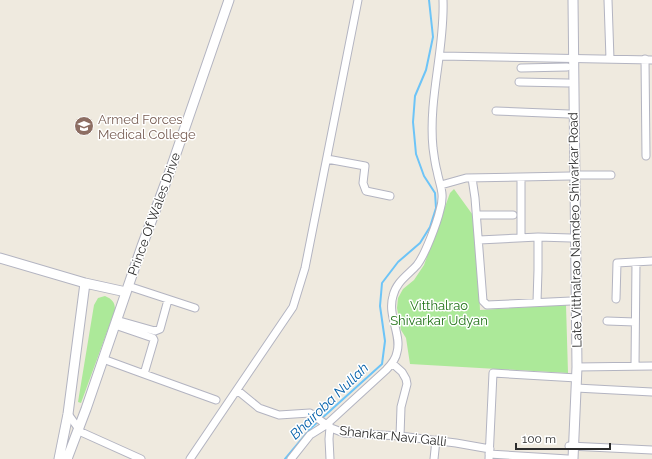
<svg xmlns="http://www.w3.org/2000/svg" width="652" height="459" font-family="Raleway,sans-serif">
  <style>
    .green { fill: #ace999 }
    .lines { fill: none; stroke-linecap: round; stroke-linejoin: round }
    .stream { stroke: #6dc4f7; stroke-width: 2 }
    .street-casing { stroke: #b3b4c1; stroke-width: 9 }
    .secondary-casing { stroke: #b3b4c1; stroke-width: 11 }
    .street { stroke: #fff; stroke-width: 7 }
    .secondary { stroke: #fff; stroke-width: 9 }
    .labels { text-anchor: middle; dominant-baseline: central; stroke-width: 3; stroke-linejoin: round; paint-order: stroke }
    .education-label { font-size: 13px; fill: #785e54; stroke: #fff; text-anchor: start }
    .street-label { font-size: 13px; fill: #2d2d2d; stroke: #fff }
    .park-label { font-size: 13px; fill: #207216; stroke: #fff }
    .water-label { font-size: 14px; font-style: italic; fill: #0561aa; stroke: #fff }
  </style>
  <rect width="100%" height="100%" fill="#efeadf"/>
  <path class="green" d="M 454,189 L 475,218 L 480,310 L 566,305 L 568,373 L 410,364 L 406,338 L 401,330 L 397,308 L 398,298 L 403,289 L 414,280 L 424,265 L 450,193 Z
    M 105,296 C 112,299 115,302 115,310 L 81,403 L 78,402 L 94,305 L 98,298 Z"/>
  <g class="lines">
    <path class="stream" d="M 285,459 L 311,428 L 382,364 L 385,341 L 380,306 L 382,283 L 398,262 L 420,243 L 430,227 L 436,208 L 435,193 L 424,176 L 416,154 L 413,122 L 415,96 L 426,70 L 433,37 L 429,0"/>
    <defs>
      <path id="street" d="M 608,0 L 610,59
        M 440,56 L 652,60
        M 645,59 L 646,156
        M 521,68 L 567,67
        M 519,82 L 568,83
        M 496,111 L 569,114
        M 327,159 L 365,166 L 363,183 L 366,191 L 390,196
        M 575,175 L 611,175
        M 472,178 L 475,198 L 483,301 L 487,305 L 571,301
        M 441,185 L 466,178 L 570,176
        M 477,215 L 513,215
        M 521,238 L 521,177
        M 479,240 L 538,237 L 571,238
        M 128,286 L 195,308
        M 616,299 L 617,263 L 652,261
        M 537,302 L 538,270 L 538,237
        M 116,320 L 155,331 L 160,329 L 168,300
        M 607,321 L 635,322
        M 103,359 L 144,374 L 154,340 L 153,338 L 115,325
        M 392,363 L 402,372 L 406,379 L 407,384 L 401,407 L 400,436
        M 635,366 L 636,262
        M 577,367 L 652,366
        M 144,374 L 216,400
        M 576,388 L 652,392
        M 237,390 L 259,408 L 279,415 L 310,413 L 331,428 L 344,433 L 400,436 L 456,443 L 490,449
        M 68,414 L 81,432 L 141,459
        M 569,446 L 652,450
        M 489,454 L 568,459
        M 190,459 L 293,307 L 305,268 L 358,0
        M 291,459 L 310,435 L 326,425 L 386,370 C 391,365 396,359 397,352 C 402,335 387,315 393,296 C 396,282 408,275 417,265 C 425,255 437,223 440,210 C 445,193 440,187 437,171 C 435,164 434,155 433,148 C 428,98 445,49 443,0
        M 330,459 L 329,439 L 330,427
        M 434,459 L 436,440
        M 489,459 L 493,373 L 577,378"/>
      <path id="secondary" d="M 573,0 L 577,367 L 573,459
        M 0,258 L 85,283 L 126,292
        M 59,459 L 68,414 L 85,283
        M 67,459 L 86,409 L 142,246 L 170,171 L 229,0"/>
    </defs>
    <use href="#street" class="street-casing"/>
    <use href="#secondary" class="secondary-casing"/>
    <use href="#street" class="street"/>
    <use href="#secondary" class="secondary"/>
  </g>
  <defs>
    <symbol id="university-disc" viewBox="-11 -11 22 22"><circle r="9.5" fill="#8d6e63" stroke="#fff"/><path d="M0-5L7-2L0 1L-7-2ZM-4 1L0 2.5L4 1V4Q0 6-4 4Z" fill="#fff"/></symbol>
  </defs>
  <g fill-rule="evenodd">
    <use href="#university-disc" x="73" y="115" width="22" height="22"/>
  </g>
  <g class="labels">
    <g class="education-label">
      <text x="98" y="119">Armed Forces<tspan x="98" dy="15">Medical College</tspan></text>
    </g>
    <g class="street-label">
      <text transform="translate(154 214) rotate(-70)">Prince Of Wales Drive</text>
      <text transform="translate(575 230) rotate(-91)">Late Vitthalrao Namdeo Shivarkar Road</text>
      <text transform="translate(393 436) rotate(6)">Shankar Navi Galli</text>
    </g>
    <g class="park-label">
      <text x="439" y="305">Vitthalrao<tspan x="439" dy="15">Shivarkar Udyan</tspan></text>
    </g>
    <g class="water-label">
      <text transform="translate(329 401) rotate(-44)">Bhairoba Nullah</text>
    </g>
  </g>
  <path d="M516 443v6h94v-6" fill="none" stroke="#2d2d2d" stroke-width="2"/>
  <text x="522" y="443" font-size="12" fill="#2d2d2d" stroke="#ffffff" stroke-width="3" paint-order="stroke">100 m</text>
</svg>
